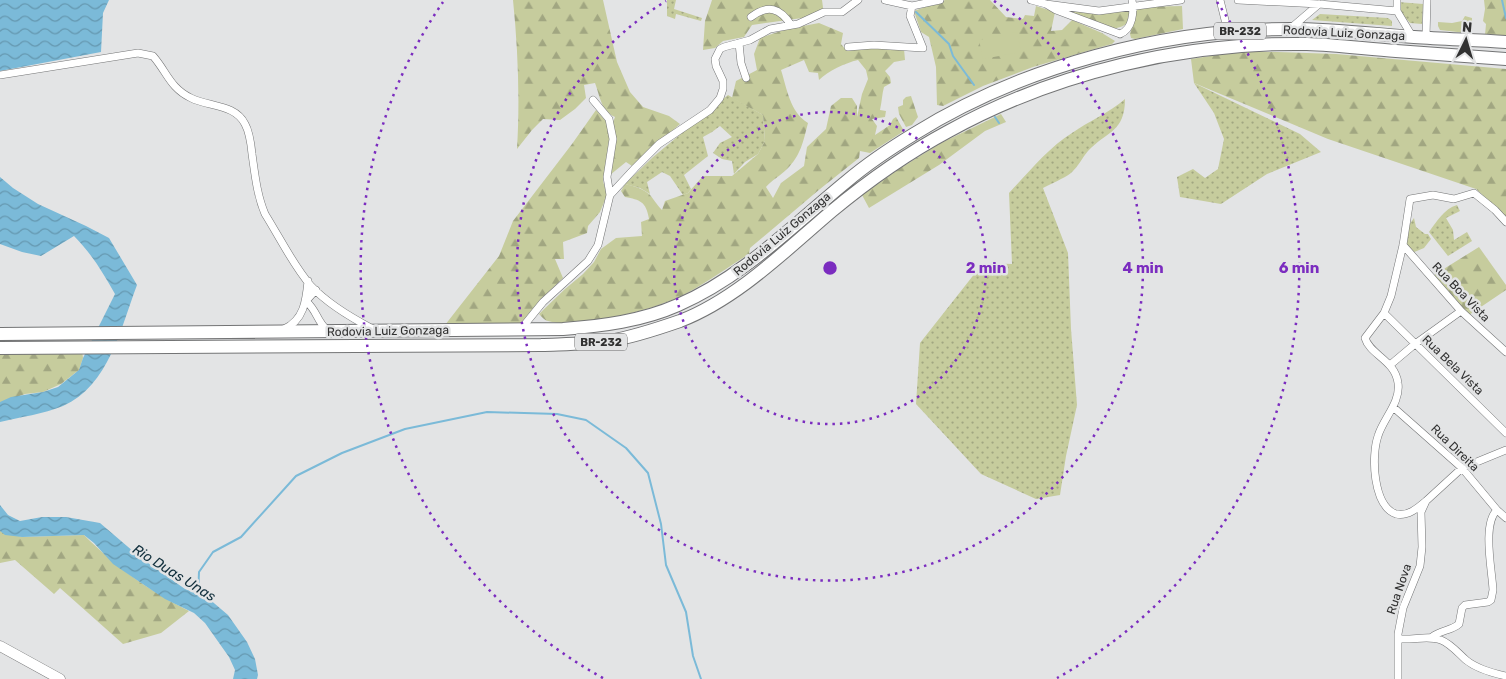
<svg xmlns="http://www.w3.org/2000/svg" width="1506" height="679" font-family="Rubik,sans-serif">
  <style>
    .grass { fill: url(#grass-dots) }
    .forest { fill: url(#forest-firs); fill-rule: evenodd }
    .park { fill: #c6cc9d }
    .water { fill: url(#water-waves) }
    .lines { fill: none; stroke-linecap: round; stroke-linejoin: round }
    .stream { stroke: #7bbad8; stroke-width: 2 }
    .street-casing { stroke: #737475; stroke-width: 8 }
    .secondary-casing { stroke: #737475; stroke-width: 11 }
    .highway-casing { stroke: #737475; stroke-width: 14 }
    .street { stroke: #fff; stroke-width: 7 }
    .secondary { stroke: #fff; stroke-width: 10 }
    .highway { stroke: #fff; stroke-width: 12 }
    .ring { fill: none; stroke: #7b2cbf; stroke-width: 2.5; stroke-dasharray: 2.5 5 }
    .labels { text-anchor: middle; dominant-baseline: central; stroke-width: 5; stroke-linejoin: round; paint-order: stroke }
    .shield { fill: #e3e4e5; stroke: #666767; stroke-width: 1 }
    .shield-label { font-size: 11px; font-weight: bold; fill: #313131 }
    .street-label { font-size: 12px; fill: #313131; stroke: #e3e4e5 }
    .water-label { font-size: 14px; font-style: italic; fill: #112f3c; stroke: #e3e4e5 }
    .centre { fill: #7b2cbf; stroke: #e3e4e5; stroke-width: 2.5 }
    .ring-label { font-size: 15px; text-anchor: middle; font-weight: bold; fill: #7b2cbf; stroke: #e3e4e5; stroke-width: 5; stroke-linejoin: round; paint-order: stroke }
  </style>
  <defs>
    <pattern id="grass-dots" width="8" height="8" patternUnits="userSpaceOnUse" patternTransform="scale(1.25)"><rect width="8" height="8" fill="#c6cc9d"/><path d="M2 2h.1M6 6h.1" fill="none" stroke="#a1a681" stroke-width="1.8" stroke-linecap="round"/></pattern>
    <pattern id="forest-firs" width="22" height="20" patternUnits="userSpaceOnUse" patternTransform="scale(1.25)"><rect width="22" height="20" fill="#c6cc9d"/><path d="M5 1l3.5 6h-7zM16 11l3.5 6h-7z" fill="#a1a681"/></pattern>
    <pattern id="water-waves" width="16" height="10" patternUnits="userSpaceOnUse" patternTransform="scale(1.25)"><rect width="16" height="10" fill="#7bbad8"/><path d="M0 5q4-4 8 0t8 0" fill="none" stroke="#6598b0"/></pattern>
  </defs>
  <rect width="100%" height="100%" fill="#e3e4e5"/>
  <path class="grass" d="M 667,0 L 676,0 L 674,9 L 702,18 L 701,21 L 676,14 L 675,19 L 667,16 Z
    M 1398,2 L 1423,4 L 1422,24 L 1410,23 L 1398,9 Z
    M 1320,14 L 1388,18 L 1392,21 L 1392,26 L 1312,20 Z
    M 1194,83 L 1300,134 L 1321,152 L 1267,174 L 1221,204 L 1180,197 L 1177,177 L 1193,169 L 1205,178 L 1218,169 L 1224,139 L 1214,113 Z
    M 728,95 L 763,115 L 765,141 L 758,154 L 745,162 L 734,174 L 732,161 L 722,159 L 713,153 L 720,143 L 732,137 L 720,126 L 712,132 L 703,137 L 708,156 L 684,175 L 691,189 L 688,193 L 683,195 L 670,176 L 662,172 L 647,182 L 650,194 L 640,188 L 625,184 L 653,157 Z
    M 1125,99 C 1125,132 1107,131 1088,151 C 1082,158 1078,167 1071,173 C 1063,179 1052,183 1043,188 L 1068,253 L 1071,329 L 1077,405 L 1066,456 L 1060,495 L 1036,499 L 981,474 L 916,404 L 920,343 L 983,263 L 1012,264 L 1009,193 C 1029,172 1048,148 1072,133 C 1089,121 1109,113 1125,99 Z
    M 1457,205 L 1460,211 L 1446,218 L 1453,230 L 1454,240 L 1467,232 L 1472,241 L 1448,256 L 1429,232 C 1437,221 1444,209 1457,205 Z
    M 1414,218 L 1416,227 L 1425,234 L 1428,234 L 1431,239 L 1424,248 L 1412,253 L 1404,244 L 1409,225 Z"/>
  <path class="forest" d="M 513,0 L 603,0 L 617,62 L 630,92 L 643,107 L 669,116 L 680,124 L 632,166 L 626,162 L 610,175 L 612,125 L 615,117 C 601,111 600,96 595,83 L 584,85 L 586,98 L 575,109 L 560,120 L 543,119 L 532,130 L 517,149 C 520,100 518,49 513,0 Z
    M 712,0 L 822,0 L 824,15 L 752,25 L 744,37 L 723,41 L 715,48 L 703,50 L 705,21 Z
    M 945,0 L 990,0 L 1006,17 L 1023,19 L 1025,15 L 1034,16 L 1036,6 L 1055,12 L 1051,31 L 1062,30 L 1072,20 L 1102,33 L 1115,41 L 1112,44 L 1101,47 L 1033,67 L 983,86 L 943,106 L 937,105 L 936,67 L 929,37 L 921,32 L 914,11 Z
    M 1484,0 L 1506,0 L 1506,37 L 1485,35 L 1486,24 L 1483,21 L 1485,9 Z
    M 1182,6 L 1183,29 L 1135,39 L 1131,38 L 1130,34 L 1136,11 L 1140,7 Z
    M 1056,7 L 1073,10 L 1128,7 C 1134,22 1123,30 1109,28 Z
    M 1465,16 L 1472,18 L 1472,25 L 1466,33 L 1440,30 L 1438,26 L 1438,22 L 1452,23 L 1462,21 Z
    M 819,23 L 843,33 L 841,44 L 846,50 L 870,46 L 904,49 L 905,60 L 894,62 L 885,71 L 890,77 L 891,83 L 884,87 C 882,94 882,101 880,110 L 886,111 L 885,117 L 872,119 L 877,126 L 875,135 L 890,125 L 893,119 L 896,117 L 904,131 L 870,153 L 860,151 L 859,158 L 820,189 L 750,248 L 749,254 C 728,267 708,282 687,293 C 658,309 579,330 548,321 C 544,320 542,317 539,314 L 565,289 L 583,274 L 594,262 L 601,249 L 616,238 L 642,236 L 641,222 L 649,219 C 646,201 640,200 625,197 L 621,191 L 625,184 C 633,186 642,188 649,194 C 653,198 656,204 662,210 L 665,201 L 688,193 L 703,176 L 732,176 L 758,154 L 765,141 L 763,115 L 732,98 L 736,81 L 757,70 L 754,54 L 760,38 L 787,29 ZM 804,60 L 809,72 L 818,73 L 819,80 C 828,71 845,63 858,60 L 866,70 L 868,79 L 862,94 L 857,117 L 857,106 L 852,98 L 841,98 L 831,106 L 826,129 L 807,147 L 804,166 L 781,183 L 773,198 L 766,187 C 772,180 780,176 787,169 C 801,155 803,142 808,123 C 790,112 787,89 781,70 Z
    M 1243,51 L 1336,54 L 1506,69 L 1506,217 L 1476,189 L 1328,139 L 1194,83 L 1191,59 Z
    M 911,96 L 918,117 L 912,125 L 906,127 L 899,114 L 898,107 L 903,105 L 903,100 L 906,97 Z
    M 596,110 L 611,127 L 603,181 L 607,195 L 600,212 L 588,226 L 587,233 L 563,242 L 564,259 L 555,259 L 563,278 L 540,300 L 520,324 L 445,325 L 499,256 L 513,221 L 572,144 Z
    M 1001,114 L 1006,122 L 985,131 L 939,165 L 869,208 L 862,195 L 899,169 L 941,143 Z
    M 1479,247 L 1506,285 L 1506,290 L 1469,315 L 1434,275 Z
    M 82,351 L 83,358 L 79,370 L 61,384 L 43,392 L 25,394 L 0,403 L 0,353 Z
    M 0,530 L 22,537 L 84,535 C 116,567 148,590 189,611 L 161,633 L 123,644 L 60,588 L 54,594 L 15,560 L 0,563 Z"/>
  <path class="park" d="M 1017,32 L 1021,52 L 983,59 L 979,40 Z"/>
  <path class="water" d="M 0,0 L 109,0 L 103,13 L 101,52 L 0,71 Z
    M 0,177 L 13,188 L 38,204 L 86,226 L 109,238 L 137,285 C 121,327 109,386 63,406 C 43,414 21,417 0,422 L 0,402 L 11,397 L 43,392 L 58,387 L 79,370 L 83,358 L 115,294 C 103,273 92,254 74,236 L 41,256 L 22,252 L 0,244 Z
    M 0,505 L 8,515 L 20,521 L 42,517 L 66,517 L 100,523 L 141,558 L 185,589 L 208,598 L 228,615 L 247,642 L 255,659 L 258,675 L 257,679 L 233,679 L 235,670 L 229,657 L 205,623 L 194,613 L 165,599 L 113,564 L 94,543 L 84,535 L 22,537 L 5,535 L 0,531 Z"/>
  <g class="lines">
    <path class="stream" d="M 1502,0 L 1506,18
      M 916,12 L 949,44 L 953,56 L 974,85
      M 995,117 L 999,123
      M 198,596 L 199,572 L 213,552 L 241,537 L 296,476 L 342,453 L 405,429 L 487,412 L 557,414 L 586,420 L 626,448 L 648,473 L 661,524 L 666,565 L 686,612 L 693,656 L 701,679"/>
    <defs>
      <path id="street" d="M 885,0 L 912,6 L 940,0
        M 1031,0 L 1046,4 L 1056,10 L 1120,34
        M 1220,0 L 1228,32
        M 1238,0 L 1319,4 L 1397,11
        M 1397,0 L 1397,11 L 1412,36
        M 1046,4 L 1099,11 L 1181,0
        M 751,17 C 768,4 780,8 791,25
        M 1291,28 L 1319,4
        M 1120,34 C 1133,29 1134,12 1132,0
        M 1426,37 L 1427,0
        M 739,43 L 741,63 L 746,78
        M 848,47 L 874,45 L 923,48 L 910,16 L 912,6
        M 0,75 L 138,53 L 153,56 C 167,72 170,88 191,98 C 209,107 235,104 245,124 C 250,133 251,144 252,154 C 255,175 257,195 265,214 C 280,238 293,265 311,286 C 328,304 350,317 371,328
        M 593,100 L 609,119 L 613,139 L 607,177 L 610,195
        M 1403,245 L 1461,311 L 1506,352
        M 316,290 L 306,301 C 318,312 316,320 327,330
        M 1384,313 L 1506,433
        M 284,329 C 304,320 306,301 308,281
        M 521,329 L 543,302 L 588,261 L 598,245 L 610,195 L 635,168 L 659,144 L 710,110 L 720,98 L 723,89 L 723,81 L 716,66 L 715,59 L 720,49 L 724,47 L 750,40 L 770,29 L 798,24 L 824,12 L 842,12 L 858,0
        M 1390,365 L 1415,344 L 1461,311
        M 1393,407 L 1462,468 L 1497,510 L 1506,518
        M 1506,450 L 1462,468 L 1426,501 L 1421,512 L 1422,547 L 1420,566 L 1403,608 L 1398,634 L 1398,638 L 1401,639 C 1415,640 1428,635 1441,640 C 1451,644 1458,653 1466,660 C 1477,669 1492,673 1506,676
        M 1426,501 C 1418,508 1407,517 1396,514 C 1373,506 1371,456 1378,436 C 1383,419 1401,402 1398,383 C 1395,360 1370,355 1365,338 L 1384,313 L 1391,296 L 1403,245 L 1410,199 L 1433,195 L 1454,199 L 1474,193 L 1495,210 L 1506,222
        M 1432,637 C 1440,630 1451,631 1459,624 L 1462,608 L 1465,605 L 1488,602 L 1491,600 L 1493,590 C 1492,570 1482,524 1497,510
        M 1398,679 L 1398,638"/>
      <path id="secondary" d="M 0,646 L 60,679"/>
      <path id="highway" d="M 0,334 L 563,329 C 602,326 642,321 678,305 C 743,277 793,225 847,181 C 867,164 891,148 914,134 C 1023,66 1163,29 1291,29 C 1332,29 1373,34 1414,37 C 1444,39 1475,40 1506,42
        M 0,348 L 541,345 C 564,344 587,344 609,341 C 633,337 657,329 680,321 C 737,299 786,250 832,211 C 868,181 908,153 949,131 C 1056,72 1185,42 1307,44 C 1337,45 1367,49 1396,51 C 1433,54 1469,56 1506,59"/>
    </defs>
    <use href="#street" class="street-casing"/>
    <use href="#secondary" class="secondary-casing"/>
    <use href="#highway" class="highway-casing"/>
    <use href="#street" class="street"/>
    <use href="#secondary" class="secondary"/>
    <use href="#highway" class="highway"/>
  </g>
  <g class="ring">
    <circle cx="830" cy="268" r="156"/>
    <path d="M994 1A313 313 0 1 1 666 1"/>
    <path d="M603 678A469 469 0 0 1 443 2M1217 2A469 469 0 0 1 1057 678"/>
  </g>
  <g class="labels">
    <g class="shield">
      <rect x="1214" y="22.5" width="52" height="17" rx="4"/>
      <rect x="575" y="333.5" width="52" height="17" rx="4"/>
    </g>
    <g class="shield-label">
      <text x="1240" y="31">BR-232</text>
      <text x="601" y="342">BR-232</text>
    </g>
    <g class="street-label">
      <text transform="translate(1344 33) rotate(3)">Rodovia Luiz Gonzaga</text>
      <text transform="translate(782 234) rotate(-40)">Rodovia Luiz Gonzaga</text>
      <text transform="translate(1461 292) rotate(46)">Rua Boa Vista</text>
      <text transform="translate(388 331) rotate(-1)">Rodovia Luiz Gonzaga</text>
      <text transform="translate(1453 365) rotate(44)">Rua Bela Vista</text>
      <text transform="translate(1455 448) rotate(44)">Rua Direita</text>
      <text transform="translate(1399 589) rotate(-71)">Rua Nova</text>
    </g>
    <g class="water-label">
      <text transform="translate(174 573) rotate(32)">Rio Duas Unas</text>
    </g>
  </g>
  <circle cx="830" cy="268" r="8" class="centre"/>
  <g class="ring-label">
    <text x="986" y="273">2 min</text>
    <text x="1143" y="273">4 min</text>
    <text x="1299" y="273">6 min</text>
  </g>
  <g transform="translate(1466 40) rotate(5)" stroke="#e3e4e5" stroke-width="4" paint-order="stroke">
  <path d="M0-4L9 19L0 12L-9 19Z" fill="#313131"/>
  <text y="-8" font-size="14" font-weight="bold" text-anchor="middle" fill="#313131">N</text>
  </g>
</svg>
